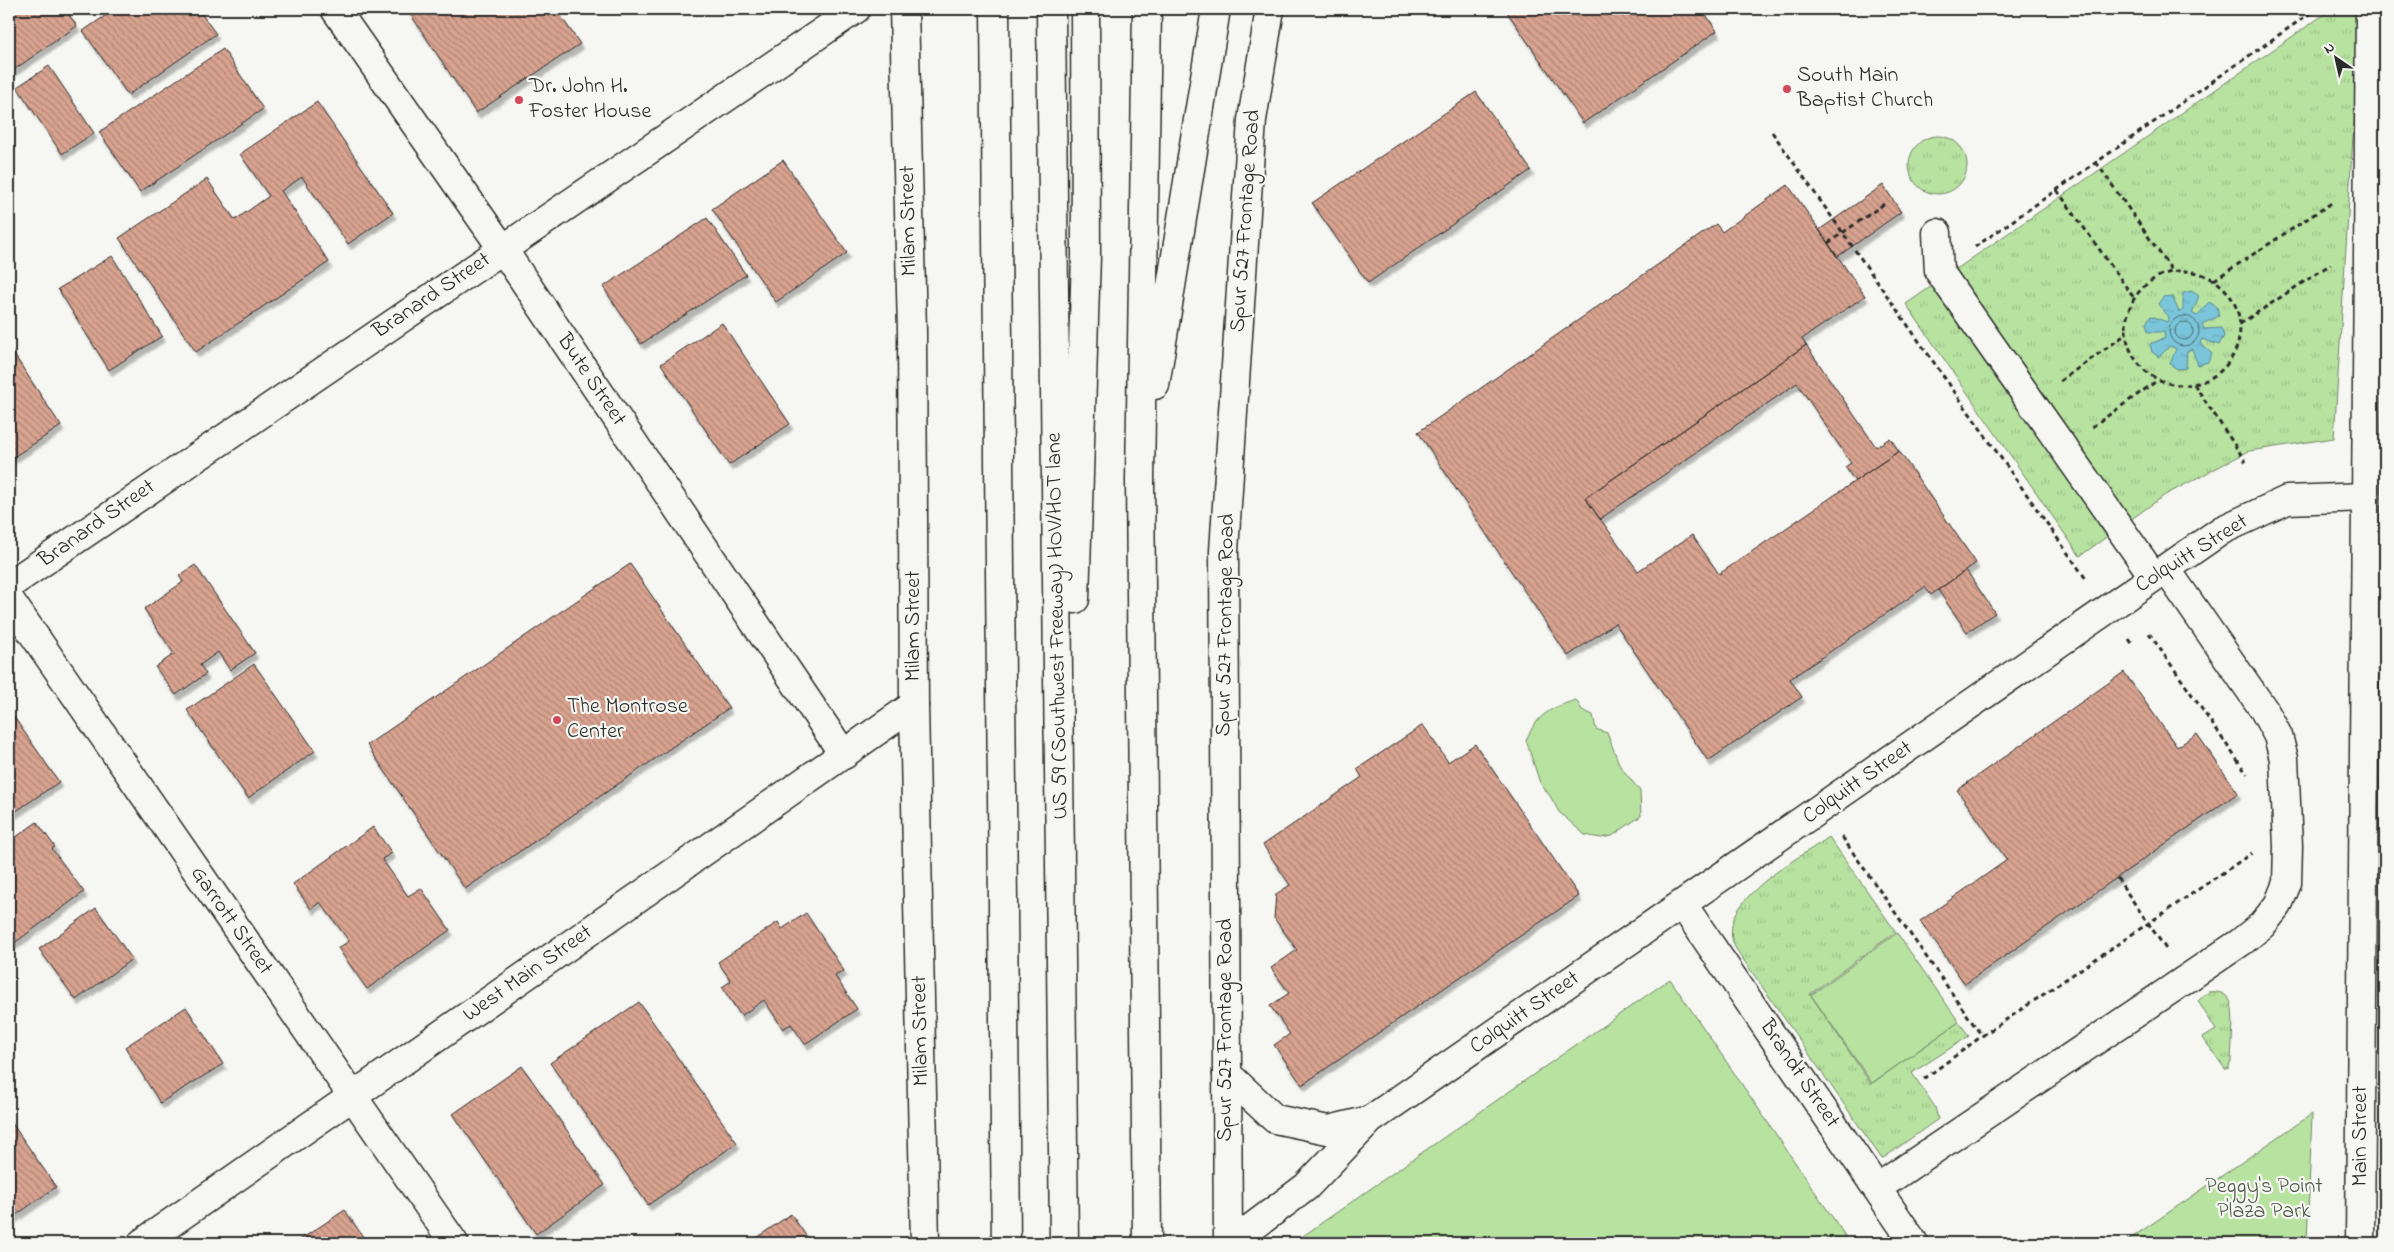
<svg xmlns="http://www.w3.org/2000/svg" width="2394" height="1252" font-family="'Indie Flower',sans-serif">
  <style>
    .grass { fill: url(#grass-tufts); stroke: #718666 }
    .green { fill: #b7e2a0; stroke: #718666 }
    .water { fill: url(#water-ripples); stroke: #5a8794 }
    .lines { fill: none; stroke-linecap: round; stroke-linejoin: round }
    .shore { stroke: #4b6971; stroke-width: 1 }
    .building { fill: url(#building-back-hatch); stroke: #2b2b2b; filter: url(#shadow) }
    .minor-casing { stroke: #2b2b2b; stroke-width: 31 }
    .major-casing { stroke: #2b2b2b; stroke-width: 31 }
    .highway-casing { stroke: #2b2b2b; stroke-width: 31 }
    .path { stroke: #2b2b2b; stroke-width: 3; stroke-dasharray: 5 4; stroke-linecap: butt }
    .minor { stroke: #f6f6f2; stroke-width: 28 }
    .major { stroke: #f6f6f2; stroke-width: 28 }
    .highway { stroke: #f6f6f2; stroke-width: 28 }
    .poi-dot { fill: #d1495b; stroke: #f6f6f2; stroke-width: 2 }
    .labels { text-anchor: middle; dominant-baseline: central; stroke-width: 4.5; stroke-linejoin: round; paint-order: stroke }
    .poi-label { font-size: 22px; fill: #2b2b2b; stroke: #f6f6f2; text-anchor: start }
    .street-label { font-size: 22px; fill: #2b2b2b; stroke: #f6f6f2 }
    .park-label { font-size: 22px; fill: #4e5948; stroke: #f6f6f2 }
  </style>
  <defs>
    <pattern id="grass-tufts" width="24" height="20" patternUnits="userSpaceOnUse" patternTransform="scale(1.25)"><rect width="24" height="20" fill="#b7e2a0"/><path d="M3 7l-1-3M5 7V3M7 7l1-3M15 17l-1-3M17 17v-4M19 17l1-3" fill="none" stroke="#9ec28a"/></pattern>
    <pattern id="water-ripples" width="26" height="14" patternUnits="userSpaceOnUse" patternTransform="scale(1.25)"><rect width="26" height="14" fill="#7ac5da"/><path d="M2 4q2-2 4 0t4 0M15 11q2-2 4 0t4 0" fill="none" stroke="#6aa9bb"/></pattern>
    <pattern id="building-back-hatch" width="6" height="6" patternUnits="userSpaceOnUse" patternTransform="scale(1.25)"><rect width="6" height="6" fill="#d9a390"/><path d="M-1 5l2 2M0 0l6 6M5-1l2 2" fill="none" stroke="#b08576"/></pattern>
    <filter id="shadow"><feDropShadow dx="3" dy="5.5" stdDeviation="1" flood-color="#0004"/></filter>
  </defs>
  <rect width="100%" height="100%" fill="#f6f6f2"/>
  <filter id="ink" filterUnits="userSpaceOnUse"><feTurbulence type="fractalNoise" baseFrequency=".02" numOctaves="2"/><feDisplacementMap in="SourceGraphic" scale="10" xChannelSelector="R" yChannelSelector="G"/><feConvolveMatrix kernelMatrix="1 2 1 2 8 2 1 2 1" color-interpolation-filters="sRGB"/></filter>
  <g filter="url(#ink)">
    <path class="grass" d="M 2332,9 L 2361,9 L 2334,438 L 2249,451 L 2165,495 L 2080,556 L 1906,304 Z
      M1909 165a29 29 0 1 1 58 0a29 29 0 1 1-58 0Z
      M 1829,837 L 1896,932 L 1810,994 L 1871,1084 L 1959,1022 L 1969,1036 L 1912,1073 L 1935,1107 L 1938,1119 L 1882,1159 L 1736,949 C 1710,903 1800,858 1829,837 Z
      M 2208,992 C 2215,991 2224,992 2229,999 C 2236,1009 2231,1049 2231,1062 L 2228,1069 L 2225,1069 L 2203,1038 L 2216,1030 L 2198,1001 Z"/>
    <path class="green" d="M 1576,700 L 1582,710 L 1593,715 L 1596,729 L 1607,733 L 1620,766 L 1640,791 L 1641,816 L 1612,836 L 1601,838 L 1585,835 L 1559,812 L 1550,796 L 1540,783 L 1526,740 C 1538,714 1550,708 1576,700 Z
      M 1897,933 L 1959,1022 L 1872,1083 L 1811,995 Z
      M 1670,979 L 1850,1243 L 1293,1243 Z
      M 2312,1114 L 2307,1243 L 2124,1243 Z"/>
    <path class="water" d="M 2192,291 L 2199,296 L 2192,313 L 2197,316 L 2209,302 L 2217,307 L 2219,316 L 2202,324 L 2204,329 L 2221,328 L 2224,336 L 2219,345 L 2202,339 L 2200,343 L 2212,354 L 2208,362 L 2198,365 L 2192,349 L 2187,351 L 2186,368 L 2177,369 L 2170,364 L 2176,349 L 2170,346 L 2159,357 L 2152,352 L 2150,344 L 2165,338 L 2164,332 L 2148,332 L 2146,323 L 2151,316 L 2167,322 L 2169,317 L 2158,304 L 2163,297 L 2172,296 L 2179,312 L 2183,310 L 2183,293 Z"/>
    <g class="lines">
      <path class="shore" d="M2169 331a15 15 0 1 1 30 0a15 15 0 1 1-30 0Z
        M2175 331a9 9 0 1 1 18 0a9 9 0 1 1-18 0Z"/>
    </g>
    <path class="building" d="M 9,9 L 65,9 L 77,26 L 12,71 L 9,67 Z
      M 115,9 L 198,9 L 216,34 L 128,95 L 83,31 Z
      M 407,9 L 556,9 L 580,44 L 476,113 Z
      M 1505,9 L 1702,9 L 1717,31 L 1583,123 Z
      M 223,49 L 263,109 L 140,192 L 99,132 Z
      M 49,66 L 94,133 L 62,154 L 17,87 Z
      M 1476,92 L 1531,170 L 1368,283 L 1312,203 Z
      M 317,102 L 393,213 L 348,244 L 302,177 L 281,191 L 329,262 L 196,352 L 119,238 L 207,179 L 235,220 L 269,196 L 240,154 Z
      M 783,160 L 847,253 L 776,302 L 712,209 Z
      M 1788,185 L 1865,296 L 1802,339 L 1806,345 L 1585,498 L 1638,571 L 1692,535 L 1719,574 L 1899,451 L 1976,563 L 1931,595 L 1925,587 L 1790,679 L 1802,697 L 1708,761 L 1615,623 L 1568,656 L 1418,432 L 1716,224 L 1722,232 Z
      M 1883,185 L 1901,212 L 1837,257 L 1819,230 Z
      M 707,218 L 746,275 L 641,344 L 603,287 Z
      M 112,256 L 162,336 L 109,370 L 58,289 Z
      M 722,323 L 790,424 L 729,465 L 661,364 Z
      M 1806,345 L 1876,447 L 1890,438 L 1899,451 L 1855,481 L 1845,467 L 1851,463 L 1797,383 L 1600,519 L 1585,498 Z
      M 9,347 L 61,426 L 9,460 Z
      M 630,564 L 729,708 L 465,889 L 367,745 Z
      M 195,565 L 255,653 L 230,670 L 218,652 L 200,665 L 206,674 L 176,695 L 155,667 L 174,654 L 144,609 L 183,582 L 179,576 Z
      M 1966,570 L 1995,613 L 1967,632 L 1938,590 Z
      M 254,664 L 315,751 L 248,798 L 187,710 Z
      M 2124,672 L 2177,747 L 2197,734 L 2238,793 L 1965,984 L 1920,921 L 2007,860 L 1957,790 Z
      M 9,710 L 59,782 L 9,816 Z
      M 1423,725 L 1448,762 L 1475,744 L 1579,896 L 1302,1085 L 1274,1045 L 1290,1034 L 1270,1006 L 1289,993 L 1271,968 L 1297,950 L 1274,918 L 1276,894 L 1290,885 L 1263,845 L 1362,777 L 1357,769 Z
      M 37,822 L 55,847 L 52,849 L 84,892 L 9,947 L 9,842 Z
      M 373,827 L 392,853 L 382,859 L 408,896 L 421,888 L 450,930 L 367,989 L 338,948 L 349,941 L 320,902 L 311,909 L 293,884 Z
      M 96,908 L 132,959 L 76,1000 L 39,949 Z
      M 806,913 L 844,971 L 835,976 L 857,1009 L 805,1044 L 791,1024 L 783,1029 L 764,1000 L 741,1016 L 722,987 L 731,981 L 718,962 L 778,922 L 782,929 Z
      M 639,1002 L 737,1143 L 648,1205 L 550,1063 Z
      M 186,1007 L 223,1064 L 160,1103 L 125,1047 Z
      M 522,1066 L 605,1185 L 536,1234 L 453,1114 Z
      M 9,1119 L 56,1187 L 9,1220 Z
      M 345,1210 L 367,1243 L 295,1243 Z
      M 791,1214 L 811,1243 L 749,1243 Z"/>
    <g class="lines">
      <defs>
        <path id="minor" d="M 335,9 L 502,248 L 844,755
          M 1937,233 L 1939,271 L 2154,577
          M 9,585 L 856,9
          M 9,599 L 454,1243
          M 1683,905 L 1914,1243
          M 1227,1074 L 1275,1119 L 1328,1130 L 1370,1120
          M 1877,1188 L 2241,942 L 2262,925 L 2278,905 L 2287,883 L 2288,846 L 2284,759 L 2278,736 L 2264,710 L 2166,569
          M 142,1243 L 914,705
          M 1231,1243 L 1306,1187 L 1370,1120 L 2222,530 L 2287,500 L 2366,497"/>
        <path id="major" d="M 904,9 L 912,331 L 914,705 L 925,1243
          M 1228,1243 L 1224,551 L 1252,120 L 1270,9
          M 2360,1243 L 2370,9"/>
        <path id="highway" d="M 995,9 L 1006,1243
          M 1051,9 L 1064,1243
          M 1147,9 L 1140,480 L 1147,1243
          M 1155,385 L 1216,9
          M 1075,599 L 1086,256 L 1085,9"/>
      </defs>
      <use href="#minor" class="minor-casing"/>
      <use href="#major" class="major-casing"/>
      <use href="#highway" class="highway-casing"/>
      <path class="path" d="M 1772,132 L 2086,579
        M 2096,162 L 2173,272
        M 2057,190 L 2134,298
        M 1828,243 L 1884,204
        M 1975,247 L 2316,9
        M2126 328a57 57 0 1 1 114 0a57 57 0 1 1-114 0Z
        M 2214,280 L 2333,202
        M 2240,324 L 2331,264
        M 2060,381 L 2125,335
        M 2194,384 L 2246,462
        M 2092,427 L 2158,380
        M 2149,633 L 2247,774
        M 2129,639 L 2133,645
        M 1842,837 L 1982,1036
        M 2117,878 L 2166,949
        M 1924,1079 L 1982,1036 L 2252,853"/>
      <use href="#minor" class="minor"/>
      <use href="#major" class="major"/>
      <use href="#highway" class="highway"/>
    </g>
  </g>
  <g class="poi-dot">
    <circle cx="1787" cy="89" r="5"/>
    <circle cx="519" cy="100" r="5"/>
    <circle cx="557" cy="720" r="5"/>
  </g>
  <g class="labels">
    <g class="poi-label">
      <text x="1797" y="76">South Main<tspan x="1797" dy="25">Baptist Church</tspan></text>
      <text x="529" y="87">Dr. John H.<tspan x="529" dy="25">Foster House</tspan></text>
      <text x="567" y="707">The Montrose<tspan x="567" dy="25">Center</tspan></text>
    </g>
    <g class="street-label">
      <text transform="translate(909 221) rotate(-91)">Milam Street</text>
      <text transform="translate(1246 221) rotate(-86)">Spur 527 Frontage Road</text>
      <text transform="translate(432 296) rotate(-34)">Branard Street</text>
      <text transform="translate(591 380) rotate(56)">Bute Street</text>
      <text transform="translate(97 524) rotate(-35)">Branard Street</text>
      <text transform="translate(2192 554) rotate(-32)">Colquitt Street</text>
      <text transform="translate(1226 625) rotate(-89)">Spur 527 Frontage Road</text>
      <text transform="translate(914 626) rotate(-90)">Milam Street</text>
      <text transform="translate(1058 626) rotate(-91)">US 59 (Southwest Freeway) HOV/HOT lane</text>
      <text transform="translate(1858 783) rotate(-35)">Colquitt Street</text>
      <text transform="translate(231 921) rotate(55)">Garrott Street</text>
      <text transform="translate(528 974) rotate(-35)">West Main Street</text>
      <text transform="translate(1525 1013) rotate(-35)">Colquitt Street</text>
      <text transform="translate(1226 1030) rotate(-90)">Spur 527 Frontage Road</text>
      <text transform="translate(921 1031) rotate(-91)">Milam Street</text>
      <text transform="translate(1799 1074) rotate(56)">Brandt Street</text>
      <text transform="translate(2361 1136) rotate(-90)">Main Street</text>
    </g>
    <g class="park-label">
      <text x="2264" y="1187">Peggy's Point<tspan x="2264" dy="25">Plaza Park</tspan></text>
    </g>
  </g>
  <rect width="2394" height="1252" fill="none" stroke="#f6f6f2" stroke-width="30"/>
  <rect x="15" y="15" width="2364" height="1222" fill="none" stroke="#2b2b2b" stroke-width="2" filter="url(#ink)"/>
  <g transform="translate(2336 58) rotate(326)" stroke="#f6f6f2" stroke-width="4" paint-order="stroke">
  <path d="M0-4L9 19L0 12L-9 19Z" fill="#2b2b2b"/>
  <text y="-8" font-size="14" font-weight="bold" text-anchor="middle" fill="#2b2b2b">N</text>
  </g>
</svg>
